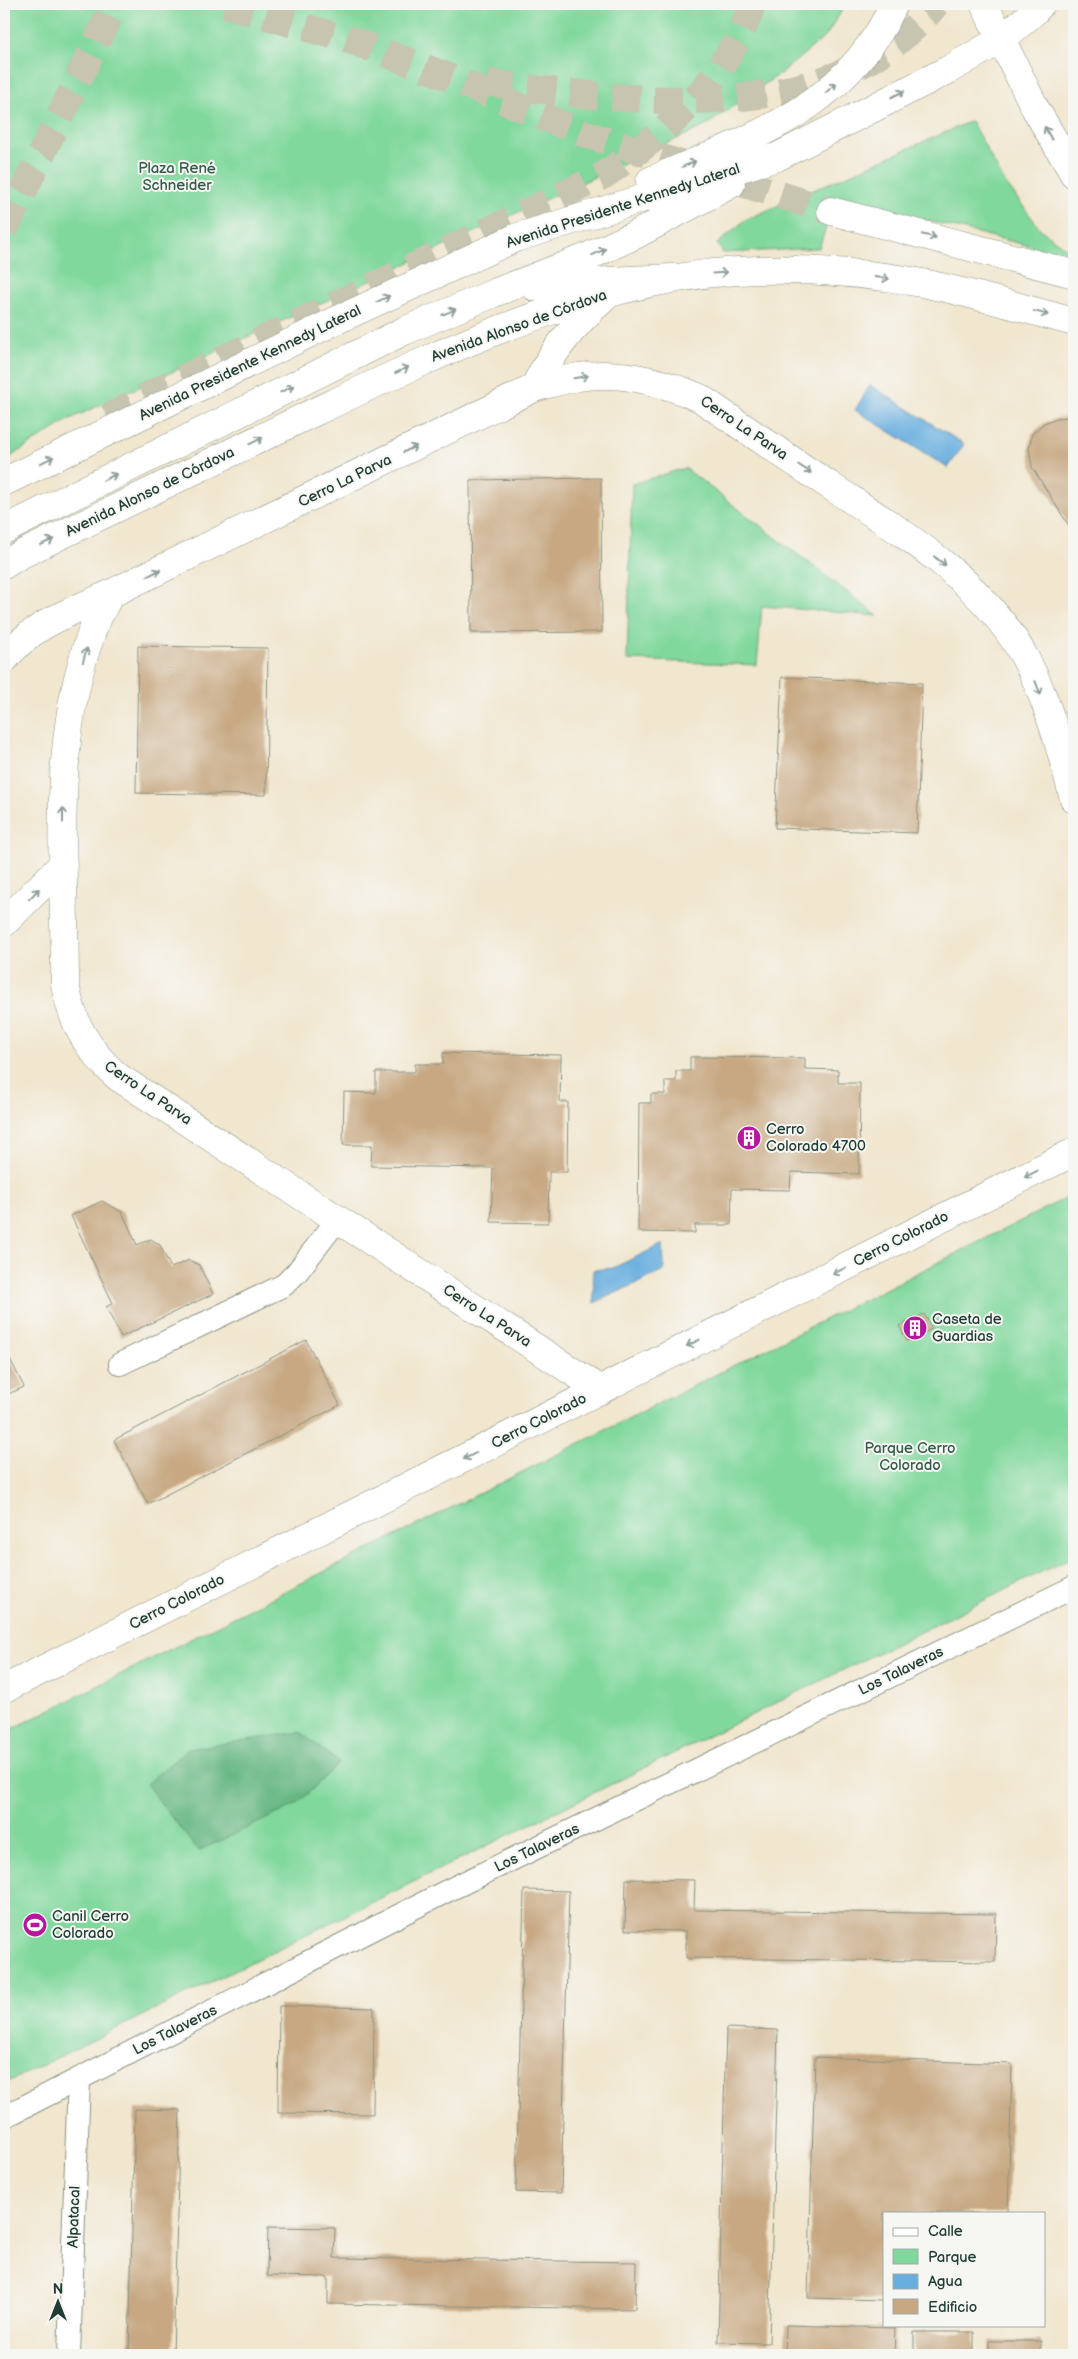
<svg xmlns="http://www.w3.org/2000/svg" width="1078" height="2359" font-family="'Balsamiq Sans',sans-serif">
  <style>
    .green { fill: #80d89c; stroke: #508a68 }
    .forest { fill: #68b884; stroke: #447a5c }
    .water { fill: #68aedf; stroke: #44768a }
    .building { fill: #c7a882 }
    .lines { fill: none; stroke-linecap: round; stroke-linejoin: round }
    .motorway-tunnel { stroke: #c7c4af; stroke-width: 28; stroke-dasharray: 28 14; stroke-linecap: butt }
    .service-casing { stroke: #889281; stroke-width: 24 }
    .minor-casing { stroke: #889281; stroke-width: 29 }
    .tertiary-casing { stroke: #889281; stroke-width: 29 }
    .secondary-casing { stroke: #889281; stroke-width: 29 }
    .primary-casing { stroke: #889281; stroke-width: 29 }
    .motorway-casing { stroke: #889281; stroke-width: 29 }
    .service { stroke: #fff; stroke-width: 22 }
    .minor { stroke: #fff; stroke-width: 28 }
    .tertiary { stroke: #fff; stroke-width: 28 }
    .secondary { stroke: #fff; stroke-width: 28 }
    .primary { stroke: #fff; stroke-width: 28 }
    .motorway { stroke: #fff; stroke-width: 28 }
    .oneway { stroke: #8f9e9a }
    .labels { text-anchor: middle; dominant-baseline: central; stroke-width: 4; stroke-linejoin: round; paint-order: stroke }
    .park-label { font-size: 15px; fill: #325c49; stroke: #f6f6f2 }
    .street-label { font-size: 15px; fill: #1f3d34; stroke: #f6f6f2 }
    .poi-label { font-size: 15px; fill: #1f3d34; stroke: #f6f6f2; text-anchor: start }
  </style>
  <rect width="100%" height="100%" fill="#f6f6f2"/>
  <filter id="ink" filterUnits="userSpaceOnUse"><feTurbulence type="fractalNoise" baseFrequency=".02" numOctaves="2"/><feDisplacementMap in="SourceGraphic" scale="10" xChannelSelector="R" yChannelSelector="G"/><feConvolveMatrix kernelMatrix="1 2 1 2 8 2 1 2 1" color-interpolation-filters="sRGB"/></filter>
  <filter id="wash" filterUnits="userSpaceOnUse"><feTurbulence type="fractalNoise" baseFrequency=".0096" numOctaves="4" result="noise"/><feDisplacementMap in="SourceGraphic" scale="20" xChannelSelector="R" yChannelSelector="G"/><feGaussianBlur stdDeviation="1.12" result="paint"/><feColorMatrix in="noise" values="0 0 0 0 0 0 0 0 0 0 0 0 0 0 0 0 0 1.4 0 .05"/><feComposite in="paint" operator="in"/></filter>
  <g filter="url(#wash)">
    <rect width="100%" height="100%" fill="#f1e6ce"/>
    <path class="green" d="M 4,4 L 846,4 L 826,36 L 781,73 L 705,126 L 70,419 L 4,461 Z
      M 971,121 L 1004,181 L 1041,230 L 1074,254 L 1074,257 L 836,198 L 819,248 L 723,253 L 717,244 L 745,220 Z
      M 685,468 L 878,616 L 762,606 L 757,665 L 627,660 L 632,484 Z
      M 1074,1194 L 1074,1556 L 4,2084 L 4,1733 Z"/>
    <path class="forest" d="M 300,1732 L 339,1763 L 296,1805 L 198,1851 L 146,1784 L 188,1749 Z"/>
    <path class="water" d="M 870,385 L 964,444 L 948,468 L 855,410 Z
      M 663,1244 L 664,1271 L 594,1303 L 593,1270 L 613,1268 Z"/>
    <g id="blocks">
      <path class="building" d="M 1070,417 L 1074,418 L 1074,534 L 1032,467 L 1029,449 L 1032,434 L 1044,423 L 1057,418 Z
        M 601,478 L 602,632 L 471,633 L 470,480 Z
        M 138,646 L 268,648 L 266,795 L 136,793 Z
        M 782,677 L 922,683 L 917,833 L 775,828 Z
        M 443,1053 L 561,1055 L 560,1102 L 568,1102 L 567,1172 L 549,1172 L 548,1223 L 491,1222 L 493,1168 L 371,1166 L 372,1145 L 343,1145 L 344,1092 L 376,1093 L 376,1072 L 415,1072 L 415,1064 L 443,1064 Z
        M 690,1057 L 805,1058 L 805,1069 L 838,1070 L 838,1083 L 860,1083 L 859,1174 L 791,1172 L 790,1190 L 732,1189 L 731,1225 L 695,1225 L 695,1233 L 638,1232 L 639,1103 L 651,1103 L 651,1094 L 665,1094 L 665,1081 L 676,1081 L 676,1071 L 690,1071 Z
        M 102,1201 L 122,1212 L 137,1245 L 151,1239 L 160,1245 L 171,1268 L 189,1260 L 199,1265 L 213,1294 L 121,1337 L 106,1307 L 113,1303 L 71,1216 Z
        M 924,1314 L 932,1329 L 907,1341 L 899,1326 Z
        M 306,1340 L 340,1405 L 148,1504 L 114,1440 Z
        M 6,1351 L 24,1387 L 4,1396 L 4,1352 Z
        M 626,1879 L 695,1880 L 694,1910 L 996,1914 L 995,1962 L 686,1958 L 686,1931 L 625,1930 Z
        M 524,1890 L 569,1891 L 561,2193 L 516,2192 Z
        M 279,2006 L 374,2008 L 373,2114 L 278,2113 Z
        M 726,2028 L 778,2030 L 769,2343 L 718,2342 Z
        M 815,2057 L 1012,2064 L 1008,2213 L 884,2213 L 884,2300 L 808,2298 Z
        M 135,2109 L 180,2110 L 173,2355 L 129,2355 Z
        M 268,2227 L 335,2228 L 334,2258 L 636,2262 L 635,2309 L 328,2304 L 328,2277 L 267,2276 Z
        M 786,2325 L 895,2328 L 894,2355 L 785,2355 Z
        M 914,2332 L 974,2332 L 974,2355 L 914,2355 Z
        M 989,2341 L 1041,2341 L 1041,2355 L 989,2355 Z"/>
    </g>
  </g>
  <g filter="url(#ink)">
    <use href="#blocks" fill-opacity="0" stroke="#889281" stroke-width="1"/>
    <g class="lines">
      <path class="motorway-tunnel" d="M 225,4 L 353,41 L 441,74 L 582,133 L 831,211
        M 487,82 C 524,89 562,92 600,96 C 716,106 855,104 936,4
        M 4,230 L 115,4
        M 108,418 L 151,394 L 604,175 C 667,133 728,79 752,4"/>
      <defs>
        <path id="service" d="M 120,1364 L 284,1285 L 297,1272 L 338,1219
          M 4,2117 L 445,1892 L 1074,1587
          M 69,2355 L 79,2079"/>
        <path id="minor" d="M 110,594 C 104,607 96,619 92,632 C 50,744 65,867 65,984 C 72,1023 88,1051 118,1077 L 601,1390
          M 4,660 C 30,625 71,612 110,594 L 534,388 C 549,384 564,379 579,377 C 621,370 663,382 700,398 C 744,428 788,458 832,487 C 904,534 981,579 1024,656 C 1047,697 1062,753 1074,799
          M 4,923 L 63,864"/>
        <path id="tertiary" d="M 4,1689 L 1074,1152"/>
        <path id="secondary" d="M 984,4 L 1035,108 L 1074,174
          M 534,388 C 551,353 573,325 603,299
          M 4,565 L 20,555 C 113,510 205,465 298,420 C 439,353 601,273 759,270 C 814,269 868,273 922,283 C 973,293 1024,309 1074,322"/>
        <path id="primary" d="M 650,181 C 749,138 846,110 894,4
          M 535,287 L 588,282 L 672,278
          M 4,482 L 335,321 L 515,238 L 777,157 L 948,70 L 1002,39 L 1035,11 L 1041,4
          M 4,530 L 404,331 L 494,293 L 587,257 L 637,234 L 731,184"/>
        <path id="motorway" d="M 831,211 L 1074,274"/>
      </defs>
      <use href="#service" class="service-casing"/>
      <use href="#minor" class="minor-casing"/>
      <use href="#tertiary" class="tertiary-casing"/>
      <use href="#secondary" class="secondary-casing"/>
      <use href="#primary" class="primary-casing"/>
      <use href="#motorway" class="motorway-casing"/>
      <use href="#service" class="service"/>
      <use href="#minor" class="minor"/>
      <use href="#tertiary" class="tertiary"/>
      <use href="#secondary" class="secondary"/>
      <use href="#primary" class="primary"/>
      <use href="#motorway" class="motorway"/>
    </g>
    <defs><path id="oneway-shaft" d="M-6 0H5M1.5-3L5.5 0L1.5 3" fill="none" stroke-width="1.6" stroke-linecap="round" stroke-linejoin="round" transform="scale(1.25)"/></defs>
    <g class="oneway">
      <use href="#oneway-shaft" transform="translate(831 88) rotate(-41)"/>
      <use href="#oneway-shaft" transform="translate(898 94) rotate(-26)"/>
      <use href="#oneway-shaft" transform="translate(1048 133) rotate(-119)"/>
      <use href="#oneway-shaft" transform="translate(689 164) rotate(-23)"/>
      <use href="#oneway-shaft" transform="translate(929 236) rotate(14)"/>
      <use href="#oneway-shaft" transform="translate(599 252) rotate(-25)"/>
      <use href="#oneway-shaft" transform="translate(720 273) rotate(-4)"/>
      <use href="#oneway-shaft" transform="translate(882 278) rotate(8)"/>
      <use href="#oneway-shaft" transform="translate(383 299) rotate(-25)"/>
      <use href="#oneway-shaft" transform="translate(449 312) rotate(-23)"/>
      <use href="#oneway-shaft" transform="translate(1041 313) rotate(15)"/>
      <use href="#oneway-shaft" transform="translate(402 370) rotate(-25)"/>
      <use href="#oneway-shaft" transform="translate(581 377) rotate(-9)"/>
      <use href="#oneway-shaft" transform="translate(287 389) rotate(-26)"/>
      <use href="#oneway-shaft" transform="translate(256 441) rotate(-26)"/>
      <use href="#oneway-shaft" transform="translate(410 449) rotate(-26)"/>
      <use href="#oneway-shaft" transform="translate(47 460) rotate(-27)"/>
      <use href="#oneway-shaft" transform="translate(805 469) rotate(33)"/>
      <use href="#oneway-shaft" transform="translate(110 477) rotate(-26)"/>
      <use href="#oneway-shaft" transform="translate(47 542) rotate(-26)"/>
      <use href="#oneway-shaft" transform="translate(940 561) rotate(38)"/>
      <use href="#oneway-shaft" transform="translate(154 573) rotate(-26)"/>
      <use href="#oneway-shaft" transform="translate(85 655) rotate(-73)"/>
      <use href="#oneway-shaft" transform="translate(1038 688) rotate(69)"/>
      <use href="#oneway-shaft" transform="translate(63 815) rotate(-90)"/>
      <use href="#oneway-shaft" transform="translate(34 894) rotate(-46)"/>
      <use href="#oneway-shaft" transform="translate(1031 1174) rotate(153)"/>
      <use href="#oneway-shaft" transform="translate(839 1271) rotate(153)"/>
      <use href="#oneway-shaft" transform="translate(693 1343) rotate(153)"/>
      <use href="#oneway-shaft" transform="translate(470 1456) rotate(153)"/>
    </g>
  </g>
  <defs>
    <symbol id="building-disc" viewBox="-11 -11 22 22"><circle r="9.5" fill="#b5179e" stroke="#f6f6f2"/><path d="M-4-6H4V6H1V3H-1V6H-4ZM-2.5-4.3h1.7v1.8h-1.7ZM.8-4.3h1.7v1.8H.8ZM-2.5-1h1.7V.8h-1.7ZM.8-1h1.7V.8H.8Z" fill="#fff"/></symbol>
    <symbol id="stadium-disc" viewBox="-11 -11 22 22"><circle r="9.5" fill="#b5179e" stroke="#f6f6f2"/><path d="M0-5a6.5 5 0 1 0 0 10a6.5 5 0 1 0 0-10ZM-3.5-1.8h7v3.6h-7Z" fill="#fff"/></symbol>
  </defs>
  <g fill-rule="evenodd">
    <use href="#building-disc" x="735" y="1124" width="28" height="28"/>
    <use href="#building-disc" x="901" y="1314" width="28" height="28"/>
    <use href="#stadium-disc" x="21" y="1911" width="28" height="28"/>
  </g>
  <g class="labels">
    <g class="park-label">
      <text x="177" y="168">Plaza René<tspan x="177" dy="17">Schneider</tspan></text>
      <text x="910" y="1448">Parque Cerro<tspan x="910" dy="17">Colorado</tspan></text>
    </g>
    <g class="street-label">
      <text transform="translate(623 206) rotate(-18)">Avenida Presidente Kennedy Lateral</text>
      <text transform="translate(519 326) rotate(-20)">Avenida Alonso de Córdova</text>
      <text transform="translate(250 363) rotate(-26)">Avenida Presidente Kennedy Lateral</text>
      <text transform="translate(744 428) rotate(34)">Cerro La Parva</text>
      <text transform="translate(345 481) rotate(-26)">Cerro La Parva</text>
      <text transform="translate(150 492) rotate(-26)">Avenida Alonso de Córdova</text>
      <text transform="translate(148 1093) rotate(34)">Cerro La Parva</text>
      <text transform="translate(901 1239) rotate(-27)">Cerro Colorado</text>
      <text transform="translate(487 1316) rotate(33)">Cerro La Parva</text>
      <text transform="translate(539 1421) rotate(-27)">Cerro Colorado</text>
      <text transform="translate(177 1602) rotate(-27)">Cerro Colorado</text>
      <text transform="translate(901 1671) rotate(-26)">Los Talaveras</text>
      <text transform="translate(537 1848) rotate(-26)">Los Talaveras</text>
      <text transform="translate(175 2030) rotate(-27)">Los Talaveras</text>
      <text transform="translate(74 2217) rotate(-88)">Alpatacal</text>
    </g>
    <g class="poi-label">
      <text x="766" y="1129">Cerro<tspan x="766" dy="17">Colorado 4700</tspan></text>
      <text x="932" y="1319">Caseta de<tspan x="932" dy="17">Guardias</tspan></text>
      <text x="52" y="1916">Canil Cerro<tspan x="52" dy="17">Colorado</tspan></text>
    </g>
  </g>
  <rect width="1078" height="2359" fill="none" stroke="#f6f6f2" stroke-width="20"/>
  <rect x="883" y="2212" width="162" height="115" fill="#f6f6f2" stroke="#a0aca6"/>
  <rect x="893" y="2228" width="25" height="8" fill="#ffffff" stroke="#a0aca6"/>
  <text x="928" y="2236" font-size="15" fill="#1f3d34">Calle</text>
  <rect x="893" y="2249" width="25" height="15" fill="#80d89c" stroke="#a0aca6"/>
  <text x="928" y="2262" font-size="15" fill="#1f3d34">Parque</text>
  <rect x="893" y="2274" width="25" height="15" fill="#68aedf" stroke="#a0aca6"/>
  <text x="928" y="2286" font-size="15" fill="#1f3d34">Agua</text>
  <rect x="893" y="2299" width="25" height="15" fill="#c7a882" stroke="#a0aca6"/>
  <text x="928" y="2312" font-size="15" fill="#1f3d34">Edificio</text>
  <g transform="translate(58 2302)" stroke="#f6f6f2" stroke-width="4" paint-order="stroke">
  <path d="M0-4L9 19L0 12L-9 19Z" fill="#1f3d34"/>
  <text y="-8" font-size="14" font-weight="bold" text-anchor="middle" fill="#1f3d34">N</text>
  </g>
</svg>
